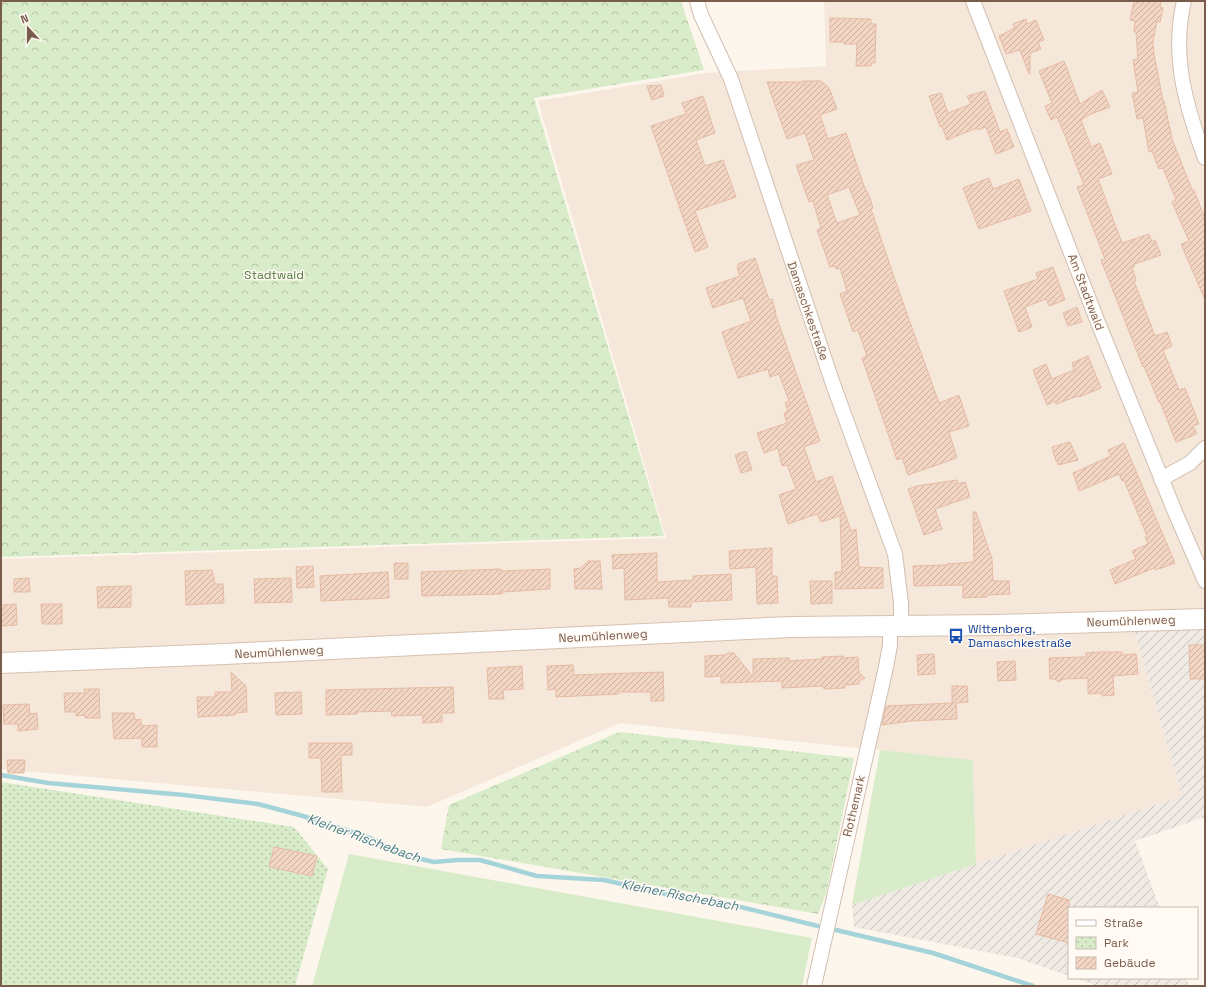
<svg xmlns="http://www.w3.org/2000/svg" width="1206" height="987" font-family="'Space Grotesk',sans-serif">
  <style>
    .residential { fill: #f5e8da }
    .industrial { fill: url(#industrial-furrows) }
    .grass { fill: #d8ecc9 }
    .forest { fill: url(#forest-crowns) }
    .park { fill: url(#park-dots) }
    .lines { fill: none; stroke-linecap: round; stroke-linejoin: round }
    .stream { stroke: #a5d3da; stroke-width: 4.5 }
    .building { fill: url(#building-hatch); stroke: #e6bba3; fill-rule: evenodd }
    .street-casing { stroke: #d1beb0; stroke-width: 16 }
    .secondary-casing { stroke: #d6c0b0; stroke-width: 22 }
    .street { stroke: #fff; stroke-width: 14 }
    .secondary { stroke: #fff; stroke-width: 20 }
    .labels { text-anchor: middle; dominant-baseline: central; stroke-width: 3; stroke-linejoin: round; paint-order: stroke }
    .park-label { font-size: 12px; fill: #537a41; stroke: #fffaf3 }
    .street-label { font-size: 12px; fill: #7a5c4d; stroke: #fffaf3 }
    .transit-label { font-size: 12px; fill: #164399; stroke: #fffaf3; text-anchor: start }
    .water-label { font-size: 13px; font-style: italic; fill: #437c86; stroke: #fffaf3 }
  </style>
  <defs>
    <pattern id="industrial-furrows" width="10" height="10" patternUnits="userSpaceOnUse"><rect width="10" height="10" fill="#efe9e4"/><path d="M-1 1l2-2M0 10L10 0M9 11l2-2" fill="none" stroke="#c7c0bb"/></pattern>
    <pattern id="forest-crowns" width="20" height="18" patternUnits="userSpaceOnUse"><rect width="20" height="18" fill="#d8ecc9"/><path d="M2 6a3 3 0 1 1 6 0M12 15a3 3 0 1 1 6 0" fill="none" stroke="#b4c2a5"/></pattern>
    <pattern id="park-dots" width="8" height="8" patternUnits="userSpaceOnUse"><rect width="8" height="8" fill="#d8ecc9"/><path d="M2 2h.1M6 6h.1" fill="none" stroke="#b4c2a5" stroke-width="1.8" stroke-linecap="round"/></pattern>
    <pattern id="building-hatch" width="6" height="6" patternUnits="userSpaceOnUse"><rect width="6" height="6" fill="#f3d5c3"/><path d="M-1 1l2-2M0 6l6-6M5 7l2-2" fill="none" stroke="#cab0a1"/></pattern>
  </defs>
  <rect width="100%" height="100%" fill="#fdf6ec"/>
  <path class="residential" d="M 824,1 L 1205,1 L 1205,608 L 1135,611 L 1135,632 L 1182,796 L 976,864 L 973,760 L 620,723 L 427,807 L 1,769 L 1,559 L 666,538 L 538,101 L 706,73 L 826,66 Z"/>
  <path class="industrial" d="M 1205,629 L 1205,817 L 1135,841 L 1160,908 L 1069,908 L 1069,976 L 1017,958 L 854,927 L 852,905 L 1182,796 L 1135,632 Z
    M 1075,978 L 1186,978 L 1189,986 L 1097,986 Z"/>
  <path class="grass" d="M 880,750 L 973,760 L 976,864 L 852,905 Z
    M 349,854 L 812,938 L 802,986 L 312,986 Z"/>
  <path class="forest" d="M 1,1 L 681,1 L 704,70 L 534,98 L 664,536 L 1,557 Z
    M 619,732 L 854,758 L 826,894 L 818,914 L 441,849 L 449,805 Z"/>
  <path class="park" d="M 1,782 L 294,827 L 328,869 L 295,986 L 1,986 Z"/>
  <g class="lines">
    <path class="stream" d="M 1,775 L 48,783 L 184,795 L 258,804 L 303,816 L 370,838 L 404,855 L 434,862 L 458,860 L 480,860 L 537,876 L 604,880 L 679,897 L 716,901 L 818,926
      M 836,930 L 933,953 L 1033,986"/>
  </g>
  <path class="building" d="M 1134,1 L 1161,1 L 1160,7 L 1163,8 L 1160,22 L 1157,21 L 1153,41 L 1154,54 L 1163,101 L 1164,101 L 1172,139 L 1192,190 L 1194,190 L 1205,219 L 1205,300 L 1181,244 L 1189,241 L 1172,202 L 1176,200 L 1163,168 L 1159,169 L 1152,151 L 1149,152 L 1143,118 L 1137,119 L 1132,93 L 1138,92 L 1133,60 L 1138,59 L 1136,32 L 1134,32 L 1135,21 L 1130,20 Z
    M 830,18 L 871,19 L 871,24 L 876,24 L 875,63 L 871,63 L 871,66 L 856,66 L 857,44 L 844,44 L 844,42 L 830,42 Z
    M 1026,19 L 1027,24 L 1036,20 L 1044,40 L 1038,42 L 1041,49 L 1030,53 L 1030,74 L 1029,74 L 1020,50 L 1006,54 L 999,36 L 1015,28 L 1013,24 Z
    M 1064,61 L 1080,104 L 1102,90 L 1110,107 L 1091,114 L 1081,120 L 1091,147 L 1100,143 L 1112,174 L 1098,179 L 1122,243 L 1149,234 L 1152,242 L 1155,240 L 1161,255 L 1134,264 L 1135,266 L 1132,267 L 1136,280 L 1134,281 L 1155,336 L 1167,332 L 1172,346 L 1163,350 L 1179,390 L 1185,388 L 1199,424 L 1193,426 L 1197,434 L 1176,442 L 1160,402 L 1159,403 L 1144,366 L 1143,367 L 1101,260 L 1105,259 L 1077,187 L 1084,185 L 1064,133 L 1057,117 L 1051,120 L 1045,106 L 1052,103 L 1039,71 Z
    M 802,81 L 821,81 L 829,88 L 837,109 L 820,115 L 828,139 L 846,133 L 864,186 L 870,198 L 873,208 L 871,209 L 896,283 L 939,403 L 959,395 L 969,426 L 949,432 L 957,458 L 908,475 L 902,458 L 897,460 L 862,358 L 867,356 L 858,330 L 853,332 L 840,294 L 847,291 L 840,268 L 836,269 L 835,266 L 830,267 L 817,230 L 821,228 L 813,201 L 809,202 L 796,165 L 814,160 L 805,133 L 787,139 L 767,82 L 802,82 ZM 849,187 L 860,215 L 837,223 L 827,195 Z
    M 661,85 L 664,96 L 652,100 L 647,86 Z
    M 985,91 L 1000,132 L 1007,129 L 1014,147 L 996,154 L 986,127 L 978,130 L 977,128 L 947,140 L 942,126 L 940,127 L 929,96 L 941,93 L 948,113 L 971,104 L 967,96 Z
    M 703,96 L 715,133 L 696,140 L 705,166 L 723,160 L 736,197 L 695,211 L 708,247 L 695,252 L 651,126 L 686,114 L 682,103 Z
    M 989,178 L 993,189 L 1019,179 L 1031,211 L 979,229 L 963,188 Z
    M 755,258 L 769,300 L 772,299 L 776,313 L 775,313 L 820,441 L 804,447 L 816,482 L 832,476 L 851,531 L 856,529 L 859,567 L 883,568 L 883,588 L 835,589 L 835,572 L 842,572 L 840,516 L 821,522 L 817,514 L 788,524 L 779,495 L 796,489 L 787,465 L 782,466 L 778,448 L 764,453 L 757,433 L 787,423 L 784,413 L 788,411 L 785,403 L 789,401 L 779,374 L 770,377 L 768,369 L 738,378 L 722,332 L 751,321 L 743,298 L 713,308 L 706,288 L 740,276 L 737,267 L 738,267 L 738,264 Z
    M 1053,267 L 1065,300 L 1049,306 L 1046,299 L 1025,307 L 1032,327 L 1019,332 L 1004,291 L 1038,279 L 1036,273 Z
    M 1077,307 L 1082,322 L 1068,326 L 1063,313 Z
    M 1088,356 L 1101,388 L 1079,397 L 1078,396 L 1056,404 L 1055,401 L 1047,405 L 1033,370 L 1046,364 L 1052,379 L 1074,370 L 1072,363 Z
    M 1070,442 L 1078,460 L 1058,465 L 1057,461 L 1056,461 L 1052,447 Z
    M 1124,443 L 1175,563 L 1159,569 L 1159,568 L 1155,570 L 1154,568 L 1115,584 L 1110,570 L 1136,559 L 1132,551 L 1148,544 L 1145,537 L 1147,536 L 1124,480 L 1122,481 L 1119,474 L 1079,491 L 1073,473 L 1111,456 L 1108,450 Z
    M 746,451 L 752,470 L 741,473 L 735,455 Z
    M 957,480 L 958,484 L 965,482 L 970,497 L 935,509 L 942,529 L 924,535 L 908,489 L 917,486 Z
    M 973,512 L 976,512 L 992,559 L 993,581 L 1009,581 L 1010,594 L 987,595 L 987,597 L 963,598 L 963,585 L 914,586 L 913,566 L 947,565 L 947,564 L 974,562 Z
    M 772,548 L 772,576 L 777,576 L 778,603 L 757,604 L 756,567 L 730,569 L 729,551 Z
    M 657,553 L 657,582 L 693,580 L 693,576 L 731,574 L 732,600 L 691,602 L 691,607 L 669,607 L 668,598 L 625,600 L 624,568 L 613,569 L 612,555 Z
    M 588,561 L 600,561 L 602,589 L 575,589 L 574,569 L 581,568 Z
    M 395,563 L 408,563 L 408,579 L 395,579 L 394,564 Z
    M 313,566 L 314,587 L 297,588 L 296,567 Z
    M 501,569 L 501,571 L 550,569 L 550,589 L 502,592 L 502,594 L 422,596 L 421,572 Z
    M 212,570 L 215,584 L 223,584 L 224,603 L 186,605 L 185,571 Z
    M 388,572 L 389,598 L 321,601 L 320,576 Z
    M 29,578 L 30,592 L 14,592 L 14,579 Z
    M 291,578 L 292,602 L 255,603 L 254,579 Z
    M 810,581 L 832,581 L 832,603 L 811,604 Z
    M 131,586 L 131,607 L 98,608 L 97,587 Z
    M 16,604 L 17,625 L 1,626 L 1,605 Z
    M 41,604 L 62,604 L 62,624 L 42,624 Z
    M 1189,645 L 1205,645 L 1205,679 L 1190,679 Z
    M 1101,652 L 1122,652 L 1122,655 L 1136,654 L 1138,674 L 1113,676 L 1114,695 L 1102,696 L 1102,693 L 1088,694 L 1088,678 L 1063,679 L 1059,682 L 1055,679 L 1050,679 L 1049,658 L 1086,657 L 1086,653 Z
    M 727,653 L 734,653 L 753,677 L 753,659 L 789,658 L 789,661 L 822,659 L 822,657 L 843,656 L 843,658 L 858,657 L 859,673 L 865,678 L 859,681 L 859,684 L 844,685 L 845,688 L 824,689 L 823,686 L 782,688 L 782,681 L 721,683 L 721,676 L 705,677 L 705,656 L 725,655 Z
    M 934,654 L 935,674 L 918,675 L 917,655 Z
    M 1015,661 L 1016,680 L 998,681 L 997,662 Z
    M 573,665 L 574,675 L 663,672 L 664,701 L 651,701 L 651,692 L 619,692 L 619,694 L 556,697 L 556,689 L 548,690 L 547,666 Z
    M 522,666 L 523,689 L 503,690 L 504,699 L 489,699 L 487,668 Z
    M 231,672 L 246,686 L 247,712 L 235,713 L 235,715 L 198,717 L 197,697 L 215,697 L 215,692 L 232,692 Z
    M 952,686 L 967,686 L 968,702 L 956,703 L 957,719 L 911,721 L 882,725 L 886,706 L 952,703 Z
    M 453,687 L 454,713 L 442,713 L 442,722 L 423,723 L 422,715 L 392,716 L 391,711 L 357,712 L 357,714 L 326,715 L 326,690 Z
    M 84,689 L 99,689 L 100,718 L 85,718 L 85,715 L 76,716 L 76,712 L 65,712 L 64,693 L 85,693 Z
    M 301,692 L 302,714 L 276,715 L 275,693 Z
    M 29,704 L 30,714 L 37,713 L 38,729 L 18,731 L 18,724 L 4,724 L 3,705 Z
    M 112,713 L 134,713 L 135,720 L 141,719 L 141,726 L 157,725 L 157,747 L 142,747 L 142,738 L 114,739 Z
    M 309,743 L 352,743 L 352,755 L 341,755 L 342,792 L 322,792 L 321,758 L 309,758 Z
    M 7,760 L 25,760 L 24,773 L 8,773 Z
    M 274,847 L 317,856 L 312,876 L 269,867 Z
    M 1048,894 L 1069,900 L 1069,943 L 1036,934 Z"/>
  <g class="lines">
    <defs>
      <path id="street" d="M 697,1 L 701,15 L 731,79 L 833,384 L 895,554 L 901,603 L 901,626
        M 973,1 L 1097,320 L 1175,512 L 1205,581
        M 1184,1 C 1171,56 1186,107 1205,158
        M 1161,479 L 1190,463 L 1205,448
        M 814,986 L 886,667 L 890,645 L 890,626"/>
      <path id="secondary" d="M 1,663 L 225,654 L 791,627 L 996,625 L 1205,619"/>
    </defs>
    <use href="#street" class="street-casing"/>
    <use href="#secondary" class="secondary-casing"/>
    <use href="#street" class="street"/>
    <use href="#secondary" class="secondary"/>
  </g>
  <defs>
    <symbol id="bus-bare" viewBox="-9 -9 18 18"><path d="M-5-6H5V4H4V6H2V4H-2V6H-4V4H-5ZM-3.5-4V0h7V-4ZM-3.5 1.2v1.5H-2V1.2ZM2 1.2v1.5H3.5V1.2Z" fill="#1a4fb4" stroke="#fffaf3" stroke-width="2.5" paint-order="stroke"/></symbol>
  </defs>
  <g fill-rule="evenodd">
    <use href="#bus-bare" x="945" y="625" width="22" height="22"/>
  </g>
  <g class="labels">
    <g class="park-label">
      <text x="274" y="275">Stadtwald</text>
    </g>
    <g class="street-label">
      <text transform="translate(1086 292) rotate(69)">Am Stadtwald</text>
      <text transform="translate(808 311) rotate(71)">Damaschkestraße</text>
      <text transform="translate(1131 621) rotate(-2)">Neumühlenweg</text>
      <text transform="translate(603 636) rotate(-3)">Neumühlenweg</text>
      <text transform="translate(279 652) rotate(-3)">Neumühlenweg</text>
      <text transform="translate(854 806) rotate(-77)">Rothemark</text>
    </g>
    <g class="transit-label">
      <text x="968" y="629">Wittenberg,<tspan x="968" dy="14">Damaschkestraße</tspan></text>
    </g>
    <g class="water-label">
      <text transform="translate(364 838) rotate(20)">Kleiner Rischebach</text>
      <text transform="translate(680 895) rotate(11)">Kleiner Rischebach</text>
    </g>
  </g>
  <rect width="1206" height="987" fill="none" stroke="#7a5c4d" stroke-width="4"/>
  <rect x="1068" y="907" width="130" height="72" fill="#fffaf3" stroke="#cabbb1"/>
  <rect x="1076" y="920" width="20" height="6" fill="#ffffff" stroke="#cabbb1"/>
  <text x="1104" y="927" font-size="12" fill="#7a5c4d">Straße</text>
  <rect x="1076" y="937" width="20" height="12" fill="url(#park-dots)" stroke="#cabbb1"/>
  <text x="1104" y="947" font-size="12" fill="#7a5c4d">Park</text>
  <rect x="1076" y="957" width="20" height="12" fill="url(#building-hatch)" stroke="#cabbb1"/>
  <text x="1104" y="967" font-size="12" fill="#7a5c4d">Gebäude</text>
  <g transform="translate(28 28) rotate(339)" stroke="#fffaf3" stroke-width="3" paint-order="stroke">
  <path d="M0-3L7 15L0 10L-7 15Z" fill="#7a5c4d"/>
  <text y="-6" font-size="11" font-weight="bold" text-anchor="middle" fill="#7a5c4d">N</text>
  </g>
</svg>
